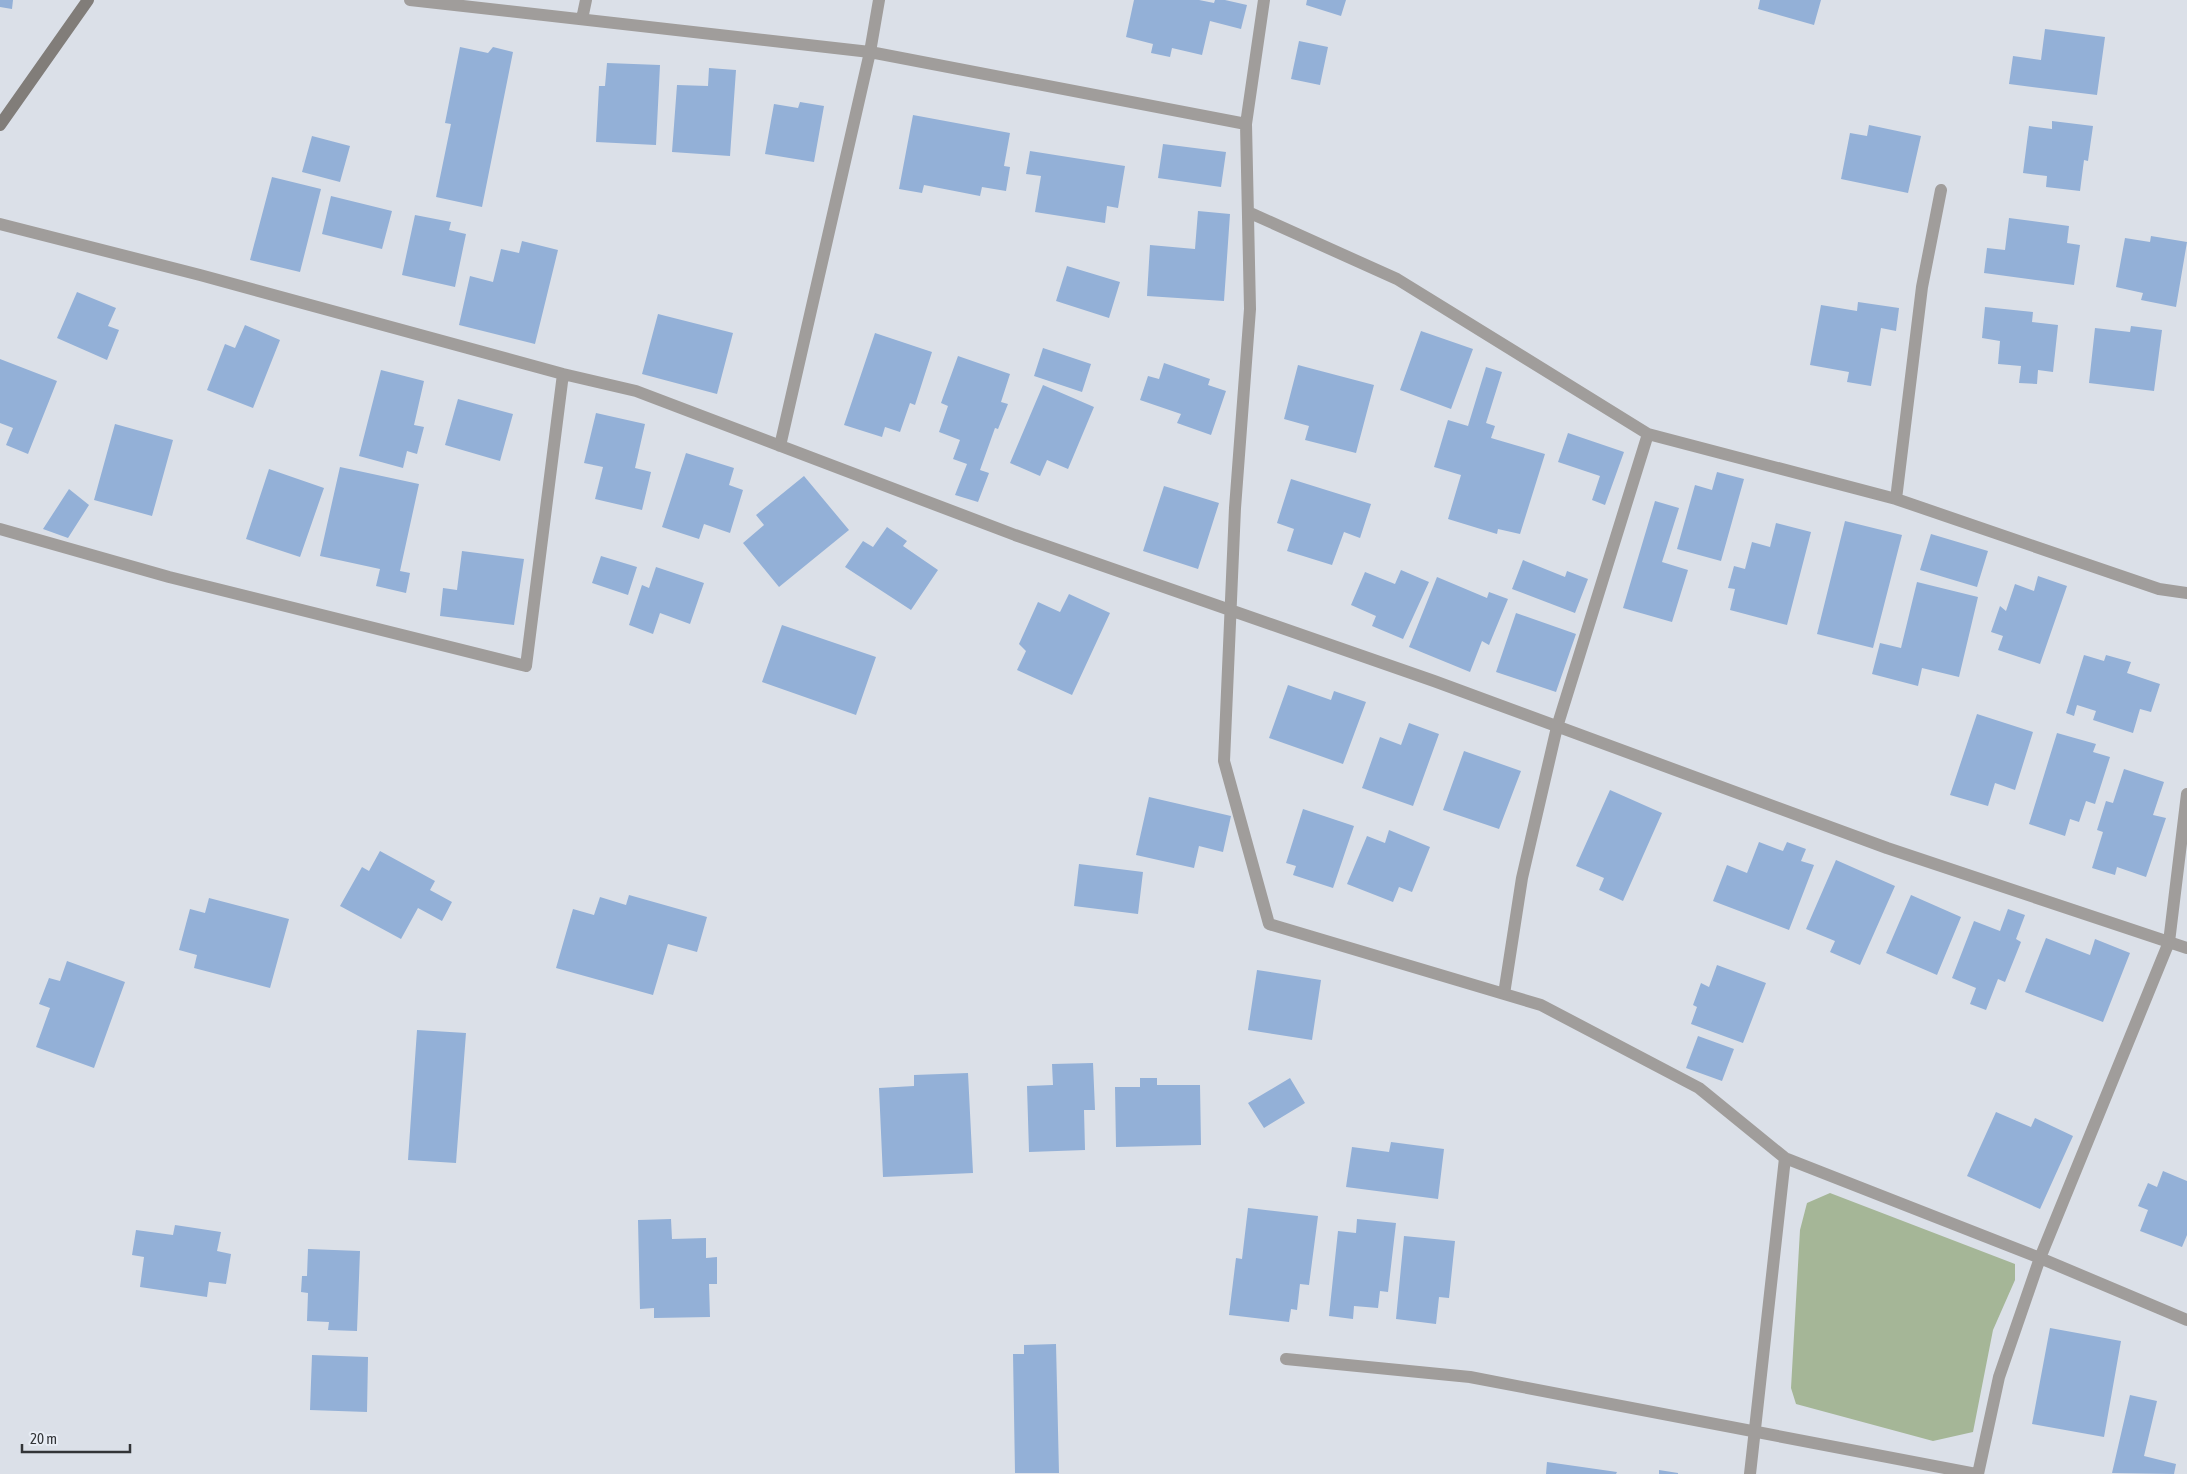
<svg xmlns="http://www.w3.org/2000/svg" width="2187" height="1474" font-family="'Asap Condensed',sans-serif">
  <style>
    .green { fill: #a5b697 }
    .building { fill: #93b0d7 }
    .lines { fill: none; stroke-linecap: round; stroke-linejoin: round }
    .minor { stroke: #a09d9b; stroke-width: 12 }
    .secondary { stroke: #817d79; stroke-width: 12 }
  </style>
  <rect width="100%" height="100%" fill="#dbe0e8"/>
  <path class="green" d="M 1830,1193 L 2015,1264 L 2015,1280 L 1993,1330 L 1973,1432 L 1933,1441 L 1796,1404 L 1791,1388 L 1800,1230 L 1807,1203 Z"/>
  <path class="building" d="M 0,0 L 13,0 L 12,9 L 0,7 Z
    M 1134,0 L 1199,0 L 1214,3 L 1215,0 L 1225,0 L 1247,5 L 1241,29 L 1210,21 L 1202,55 L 1172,48 L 1170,57 L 1151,53 L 1153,44 L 1126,37 Z
    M 1307,0 L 1346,0 L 1341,16 L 1306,5 Z
    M 1760,0 L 1821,0 L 1814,25 L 1758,9 Z
    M 2045,29 L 2105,37 L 2097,95 L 2009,84 L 2013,56 L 2041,60 Z
    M 1299,41 L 1328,47 L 1320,85 L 1291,79 Z
    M 460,47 L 488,53 L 493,47 L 513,52 L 482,207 L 436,197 L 451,124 L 445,123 Z
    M 607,63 L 660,65 L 656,145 L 596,142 L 599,86 L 605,86 Z
    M 709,68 L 736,70 L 730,156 L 672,152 L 677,85 L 708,86 Z
    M 800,102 L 824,106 L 814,162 L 765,154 L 774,104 L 798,108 Z
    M 913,115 L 1010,133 L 1004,166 L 1010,167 L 1006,191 L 982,187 L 980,196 L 924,185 L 922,193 L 899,189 Z
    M 2052,121 L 2093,126 L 2088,161 L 2084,160 L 2080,191 L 2046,187 L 2047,176 L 2023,173 L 2029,126 L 2052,129 Z
    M 1869,125 L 1921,136 L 1908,193 L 1841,179 L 1850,133 L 1867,136 Z
    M 312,136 L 350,146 L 340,182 L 302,172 Z
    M 1163,144 L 1226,152 L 1221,187 L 1158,178 Z
    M 1030,151 L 1125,166 L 1118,208 L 1107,206 L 1105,223 L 1035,212 L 1041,176 L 1026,174 Z
    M 272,177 L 321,189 L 300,272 L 250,260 Z
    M 331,196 L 392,211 L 382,249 L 322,234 Z
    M 1198,211 L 1230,214 L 1224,301 L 1147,296 L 1150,245 L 1195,249 Z
    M 415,215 L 451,222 L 449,230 L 466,234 L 455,287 L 402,275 Z
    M 2009,218 L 2069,226 L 2067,243 L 2080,245 L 2074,285 L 1984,273 L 1987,248 L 2005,250 Z
    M 2151,236 L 2187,242 L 2176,307 L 2141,300 L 2143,293 L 2116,287 L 2125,238 L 2150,242 Z
    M 522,241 L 558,250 L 535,344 L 459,325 L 470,276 L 493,282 L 501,249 L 519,253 Z
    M 1067,266 L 1120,282 L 1109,318 L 1056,301 Z
    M 77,292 L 116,308 L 108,326 L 119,330 L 107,360 L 57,338 Z
    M 1858,302 L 1899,308 L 1896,331 L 1881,328 L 1871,386 L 1847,382 L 1849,372 L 1810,365 L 1821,305 L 1857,311 Z
    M 1985,307 L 2033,312 L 2032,322 L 2058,325 L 2053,372 L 2038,370 L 2037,384 L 2019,383 L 2021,366 L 1998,364 L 2000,341 L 1982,338 Z
    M 658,314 L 733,333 L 717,394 L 642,374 Z
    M 245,325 L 280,340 L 253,408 L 207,390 L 225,344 L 235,348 Z
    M 2131,326 L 2162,330 L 2154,391 L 2089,383 L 2095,328 L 2130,332 Z
    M 1421,331 L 1473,349 L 1451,409 L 1400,390 Z
    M 875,333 L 932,352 L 915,405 L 910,403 L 900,432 L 885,427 L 882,437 L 844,425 Z
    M 1043,348 L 1091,364 L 1082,392 L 1034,376 Z
    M 958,356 L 1010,374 L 1001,402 L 1008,404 L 998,429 L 995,428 L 980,470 L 989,473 L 978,502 L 955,495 L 967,464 L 953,459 L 960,440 L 939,432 L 948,406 L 941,403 Z
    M 0,359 L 57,381 L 28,454 L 6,445 L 13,428 L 0,423 Z
    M 1164,363 L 1210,379 L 1208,385 L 1226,391 L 1211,435 L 1177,423 L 1181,414 L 1140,400 L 1148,376 L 1159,379 Z
    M 1298,365 L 1374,385 L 1356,453 L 1305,440 L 1309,426 L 1284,419 Z
    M 1486,367 L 1502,372 L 1486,423 L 1495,426 L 1491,438 L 1545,454 L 1520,534 L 1498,529 L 1497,534 L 1448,519 L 1461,475 L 1434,467 L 1448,420 L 1468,426 Z
    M 381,370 L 424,381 L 414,425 L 424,427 L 417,454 L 407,451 L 403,468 L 359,456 Z
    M 1043,385 L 1094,407 L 1068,469 L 1047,460 L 1040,476 L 1010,463 Z
    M 458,399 L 513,414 L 500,461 L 445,445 Z
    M 596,413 L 645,424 L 635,468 L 651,472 L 642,510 L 595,499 L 603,467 L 584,463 Z
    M 115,424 L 173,440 L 152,516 L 94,500 Z
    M 1568,433 L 1624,452 L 1605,505 L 1592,500 L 1600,476 L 1558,462 Z
    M 686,453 L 734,468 L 729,485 L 743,490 L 730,533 L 704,524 L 699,539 L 662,527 Z
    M 340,467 L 419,484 L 400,571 L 410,573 L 406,593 L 376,586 L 380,569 L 320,556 Z
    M 269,469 L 324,488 L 300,557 L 246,539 Z
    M 1717,472 L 1744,479 L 1721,561 L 1677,549 L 1695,485 L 1712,490 Z
    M 804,476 L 849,530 L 779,587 L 743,543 L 764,525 L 756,515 Z
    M 1291,479 L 1371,504 L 1360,538 L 1344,532 L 1332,565 L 1287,551 L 1294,529 L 1277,523 Z
    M 1164,486 L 1219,503 L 1198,569 L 1143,551 Z
    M 69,489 L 89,505 L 68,538 L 43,529 Z
    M 1655,501 L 1679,508 L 1662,562 L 1688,570 L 1672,622 L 1623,608 Z
    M 1845,521 L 1902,535 L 1873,648 L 1817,634 Z
    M 1776,523 L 1811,532 L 1787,625 L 1730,610 L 1735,589 L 1728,588 L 1734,566 L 1745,569 L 1752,542 L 1770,547 Z
    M 887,527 L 907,541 L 903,546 L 938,570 L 911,610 L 845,567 L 863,541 L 873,547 Z
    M 1931,534 L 1988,551 L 1977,587 L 1920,570 Z
    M 462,551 L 524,559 L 514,625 L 440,616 L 443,588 L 457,590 Z
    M 601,556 L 637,567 L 628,595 L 592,583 Z
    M 1523,560 L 1565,577 L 1567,571 L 1588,579 L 1575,613 L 1512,589 Z
    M 656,567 L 704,583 L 690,624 L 660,613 L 653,634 L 629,625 L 642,585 L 649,588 Z
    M 1401,570 L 1429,582 L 1403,639 L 1372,626 L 1376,616 L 1351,605 L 1365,572 L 1395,584 Z
    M 2038,576 L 2067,586 L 2040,664 L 1998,650 L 2003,636 L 1991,632 L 2000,606 L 2006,611 L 2015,584 L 2034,591 Z
    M 1437,577 L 1487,598 L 1489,592 L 1508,599 L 1489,645 L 1482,641 L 1470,672 L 1409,647 Z
    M 1917,582 L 1978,597 L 1959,677 L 1922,668 L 1918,686 L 1872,674 L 1880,643 L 1901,648 Z
    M 1069,594 L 1110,613 L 1072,695 L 1017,670 L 1026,651 L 1019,644 L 1038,602 L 1060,612 Z
    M 1516,613 L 1576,634 L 1556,692 L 1496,672 Z
    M 782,625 L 876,657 L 856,715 L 762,682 Z
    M 2084,655 L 2104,661 L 2106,655 L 2131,662 L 2127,673 L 2160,684 L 2151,712 L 2140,709 L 2133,733 L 2093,720 L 2096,711 L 2077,705 L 2074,716 L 2066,713 Z
    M 1288,685 L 1331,700 L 1334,691 L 1366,702 L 1343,764 L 1269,738 Z
    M 1977,714 L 2033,732 L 2015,790 L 1995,783 L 1988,806 L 1950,795 Z
    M 1409,723 L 1439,734 L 1413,806 L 1362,788 L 1380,737 L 1401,745 Z
    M 2057,733 L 2096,744 L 2093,752 L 2110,757 L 2095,804 L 2086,801 L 2079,822 L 2070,819 L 2065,836 L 2029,824 Z
    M 1464,751 L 1521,771 L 1499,829 L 1443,810 Z
    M 2124,769 L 2164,782 L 2153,815 L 2166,818 L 2146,877 L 2117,867 L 2115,875 L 2092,868 L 2103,832 L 2097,830 L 2106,801 L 2113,803 Z
    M 1610,790 L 1662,813 L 1623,901 L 1599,890 L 1604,878 L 1576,866 Z
    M 1149,797 L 1231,816 L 1223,852 L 1199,846 L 1194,868 L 1136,855 Z
    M 1303,809 L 1354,826 L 1333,888 L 1293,875 L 1296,866 L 1286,863 Z
    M 1389,830 L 1430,847 L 1412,892 L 1399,887 L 1393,902 L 1347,884 L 1367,836 L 1385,843 Z
    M 1759,842 L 1783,851 L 1787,842 L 1806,849 L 1801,861 L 1814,865 L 1789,930 L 1713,901 L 1727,865 L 1747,873 Z
    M 380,851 L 435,881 L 430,890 L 452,902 L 442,921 L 418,908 L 401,939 L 340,906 L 362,867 L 369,871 Z
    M 1836,860 L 1895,886 L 1860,965 L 1830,952 L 1835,941 L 1806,929 Z
    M 1079,864 L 1143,872 L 1138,914 L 1074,906 Z
    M 629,895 L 707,917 L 697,952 L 668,944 L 653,995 L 556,968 L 573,909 L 594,915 L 600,897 L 626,905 Z
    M 1911,895 L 1961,917 L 1937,975 L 1886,953 Z
    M 209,898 L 289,919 L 270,988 L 194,968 L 197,955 L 179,950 L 190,909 L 205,913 Z
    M 2008,909 L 2025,915 L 2016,939 L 2021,942 L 2005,982 L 1998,979 L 1986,1010 L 1970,1004 L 1976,988 L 1952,978 L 1974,921 L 2000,931 Z
    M 2046,938 L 2090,955 L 2095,939 L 2130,953 L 2103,1022 L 2025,992 Z
    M 67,961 L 125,982 L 94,1068 L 36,1047 L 50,1008 L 39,1004 L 49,978 L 60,981 Z
    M 1717,965 L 1766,983 L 1743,1043 L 1691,1024 L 1697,1007 L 1693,1005 L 1701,983 L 1709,987 Z
    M 1257,970 L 1321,980 L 1312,1040 L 1248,1030 Z
    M 417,1030 L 466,1033 L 456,1163 L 408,1160 Z
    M 1698,1036 L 1734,1049 L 1722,1081 L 1686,1068 Z
    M 1093,1063 L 1095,1110 L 1084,1110 L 1085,1150 L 1029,1152 L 1027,1086 L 1053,1085 L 1052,1064 Z
    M 968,1073 L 973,1173 L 883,1177 L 879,1088 L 914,1086 L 914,1075 Z
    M 1140,1078 L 1157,1078 L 1157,1085 L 1200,1085 L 1201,1145 L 1116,1147 L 1115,1087 L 1140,1087 Z
    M 1290,1078 L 1305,1103 L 1264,1128 L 1248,1103 Z
    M 1996,1112 L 2031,1127 L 2035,1118 L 2073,1136 L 2040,1209 L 1967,1176 Z
    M 1391,1142 L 1444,1149 L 1438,1199 L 1346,1187 L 1352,1147 L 1389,1152 Z
    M 2163,1171 L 2187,1181 L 2187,1235 L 2182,1247 L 2140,1231 L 2148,1210 L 2138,1206 L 2148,1183 L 2157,1187 Z
    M 1248,1208 L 1318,1216 L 1309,1285 L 1300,1284 L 1297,1310 L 1291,1309 L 1289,1322 L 1229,1315 L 1236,1258 L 1242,1259 Z
    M 671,1219 L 672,1239 L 706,1238 L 706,1258 L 717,1257 L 717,1284 L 709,1284 L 710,1317 L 654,1318 L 654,1308 L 640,1309 L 638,1220 Z
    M 1357,1219 L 1396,1223 L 1388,1292 L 1380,1291 L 1378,1308 L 1354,1306 L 1353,1319 L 1329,1316 L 1338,1231 L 1356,1233 Z
    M 175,1225 L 221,1232 L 217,1251 L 231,1254 L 226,1284 L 209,1282 L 207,1297 L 140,1287 L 144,1257 L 132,1255 L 136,1230 L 173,1235 Z
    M 1404,1236 L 1455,1241 L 1449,1298 L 1439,1297 L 1436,1324 L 1396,1319 Z
    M 308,1249 L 360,1251 L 357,1331 L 328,1330 L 329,1322 L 307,1321 L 308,1293 L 301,1292 L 302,1276 L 307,1276 Z
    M 2050,1328 L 2121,1341 L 2104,1437 L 2032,1424 Z
    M 1056,1344 L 1059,1473 L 1015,1473 L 1013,1354 L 1024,1354 L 1024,1345 Z
    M 312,1355 L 368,1357 L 367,1412 L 310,1410 Z
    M 2130,1395 L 2157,1401 L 2144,1456 L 2176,1464 L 2174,1474 L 2112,1473 Z
    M 1547,1462 L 1617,1472 L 1616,1474 L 1546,1474 Z
    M 1659,1470 L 1678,1473 L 1678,1474 L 1659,1474 Z"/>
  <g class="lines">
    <path class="minor" d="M 410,0 L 870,52 L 1246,124
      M 1264,0 L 1246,124 L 1250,309 L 1235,508 L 1224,761 L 1269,924 L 1541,1005 L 1699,1088 L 1785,1158 L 2040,1258 L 2187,1320
      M 582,19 L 586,0
      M 1248,212 L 1397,279 L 1648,434 L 1896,499 L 2159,589 L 2187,593
      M 0,224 L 200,275 L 563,374 L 636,391 L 1015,535 L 1434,681 L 1887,848 L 2187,948
      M 780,446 L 870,52 L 879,0
      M 1896,499 L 1922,287 L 1941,190
      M 0,529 L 169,577 L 526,666 L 563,374
      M 1504,994 L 1522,878 L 1557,727 L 1648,434
      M 1286,1359 L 1470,1377 L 1976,1474
      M 1750,1474 L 1785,1158
      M 1978,1474 L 1999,1377 L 2040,1258 L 2169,942 L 2187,794"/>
    <path class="secondary" d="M 0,125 L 88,0"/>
  </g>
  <path d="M22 1444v8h108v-8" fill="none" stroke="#323437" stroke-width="2.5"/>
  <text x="30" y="1444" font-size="15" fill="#323437" stroke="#e8edf5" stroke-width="4" paint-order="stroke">20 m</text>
</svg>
